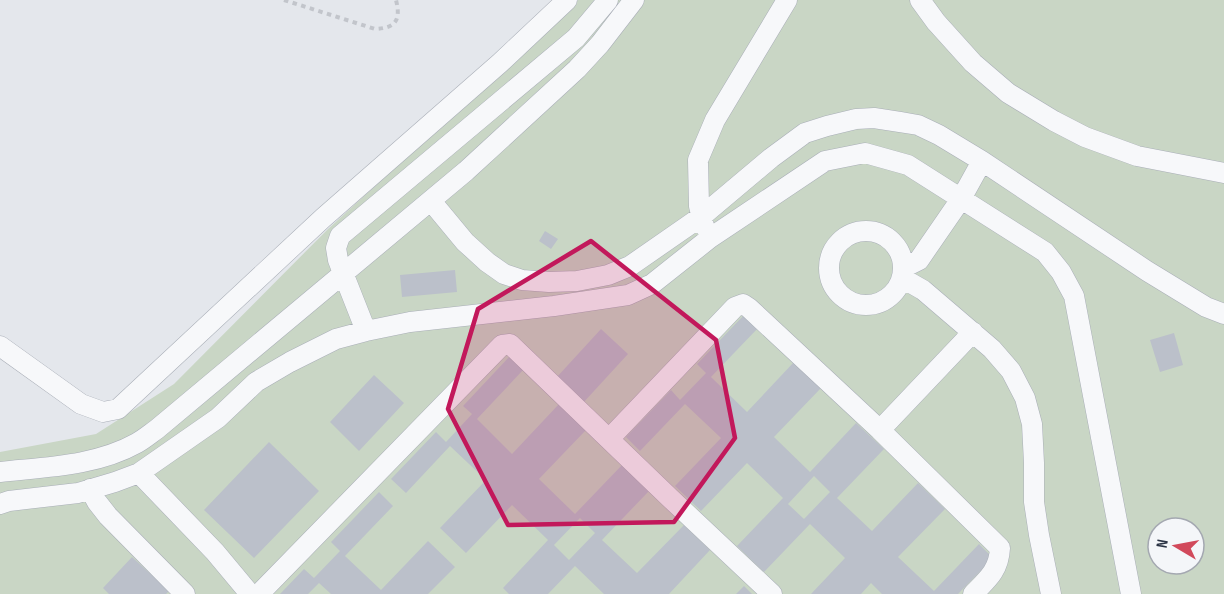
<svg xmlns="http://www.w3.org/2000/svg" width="1224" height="594" font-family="'Sofia Sans Condensed',sans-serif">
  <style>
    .green { fill: #c9d6c5; fill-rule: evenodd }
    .building { fill: #bbc0ca; fill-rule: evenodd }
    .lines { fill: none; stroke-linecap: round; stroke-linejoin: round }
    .minor-casing { stroke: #a9aeb7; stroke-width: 21 }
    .path { stroke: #c2c5cb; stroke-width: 4; stroke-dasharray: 4.5 4.5; stroke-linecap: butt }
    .minor { stroke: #f7f8fa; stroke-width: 20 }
    .marked { fill: #c2185b; fill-opacity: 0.2; stroke: #c2185b; stroke-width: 4.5; stroke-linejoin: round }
  </style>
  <rect width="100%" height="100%" fill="#e4e7ec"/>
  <path class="green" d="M 578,0 L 1224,0 L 1224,594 L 0,594 L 0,452 L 96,434 L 174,384 L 328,229 L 503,69 L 570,10 ZM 1158,528 L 1194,528 L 1194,564 L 1158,564 Z"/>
  <path class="building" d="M 545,231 L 558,239 L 551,249 L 539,241 Z
    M 455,270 L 457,292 L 402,297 L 400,275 Z
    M 745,314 L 759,327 L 711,377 L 747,412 L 794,362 L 821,388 L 774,437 L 810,472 L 856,423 L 884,449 L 837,498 L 872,531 L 918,483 L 945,509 L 898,557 L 934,591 L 979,544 L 993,558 L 958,594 L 882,594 L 871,583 L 861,594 L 811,594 L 845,558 L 810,524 L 764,572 L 737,546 L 783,498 L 747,463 L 701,511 L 675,486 L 721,438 L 685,404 L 640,451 L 626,437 L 671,390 L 680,400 L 706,373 L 697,364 ZM 814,476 L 830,492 L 804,519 L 788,504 Z
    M 601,329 L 628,354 L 583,403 L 556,378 Z
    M 1174,333 L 1183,365 L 1160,372 L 1150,340 Z
    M 510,356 L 524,369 L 477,419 L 512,454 L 559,404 L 586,430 L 539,479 L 575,514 L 622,465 L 649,491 L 602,540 L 637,573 L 684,525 L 710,550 L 669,594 L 604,594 L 575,566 L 548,594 L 509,594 L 503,588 L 548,540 L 512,505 L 466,553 L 440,528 L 486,480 L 450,446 L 406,493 L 391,479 L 436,432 L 446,442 L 472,414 L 463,406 ZM 580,518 L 595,533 L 569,560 L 554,545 Z
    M 374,375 L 404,403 L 359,451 L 330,422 Z
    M 269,442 L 319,491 L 254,558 L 204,510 Z
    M 379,492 L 393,506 L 345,556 L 381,590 L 428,541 L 455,567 L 428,594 L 331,594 L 319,583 L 308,594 L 280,594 L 304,569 L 314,578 L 340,551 L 331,542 Z
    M 132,557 L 169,591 L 166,594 L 109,594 L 103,588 Z
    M 744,586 L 752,594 L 736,594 Z"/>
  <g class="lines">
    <defs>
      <path id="minor" d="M 920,0 L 936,22 L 973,63 L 1008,93 L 1054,121 L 1085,137 L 1137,156 L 1224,173
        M 431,201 L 465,242 L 487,262 L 504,274 L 522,280 L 549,282 L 577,281 L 608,275 L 630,266 L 702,216 L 771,158 L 805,133 L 827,126 L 856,119 L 874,118 L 900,122 L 918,125 L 939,135 L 982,161 L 1147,271 L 1206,307 L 1224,314
        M 704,226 L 699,206 L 698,160 L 715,120 L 787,0
        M829 268a37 37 0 1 1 74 0a37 37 0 1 1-74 0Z
        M 903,268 L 919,260 L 961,199 L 982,161
        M 902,278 L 923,290 L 992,349 L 1011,371 L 1025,398 L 1032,424 L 1034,463 L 1034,502 L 1039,535 L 1051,594
        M 366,331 L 338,260 L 336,248 L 340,236 L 576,38 L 608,0
        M 0,346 L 81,404 L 103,412 L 118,409 L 323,218 L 500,63 L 567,0
        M 880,430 L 973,332
        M 609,439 L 735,307 L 743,304 L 749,308 L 880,430 L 1000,548 C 999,570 988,579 973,594
        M 0,472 C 46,467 96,466 137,443 C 144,439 150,434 157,429 L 466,171 L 577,69 L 600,44 L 634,0
        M 139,473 L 215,552 L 250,594
        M 90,489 L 97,502 L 108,516 L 185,594
        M 0,504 L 9,501 L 78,493 L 115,482 L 139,473 L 218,418 L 256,382 L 290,362 L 336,339 L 366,331 L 410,322 L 554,306 L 628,295 L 652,284 L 710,238 L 825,161 L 865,153 L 908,165 L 1045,252 L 1061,272 L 1074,296 L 1131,594
        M 259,594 L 502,345 L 510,344 L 670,498 L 772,594"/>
    </defs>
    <use href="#minor" class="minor-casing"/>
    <path class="path" d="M 284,0 L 375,29 C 396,28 401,20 396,0"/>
    <use href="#minor" class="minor"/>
  </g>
  <path class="marked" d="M 591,241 L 716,340 L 735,438 L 674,522 L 508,525 L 448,409 L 478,309 Z"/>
  <g transform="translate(1176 546) rotate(280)"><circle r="28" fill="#f4f6f9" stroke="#a4a8b1" stroke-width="1.5"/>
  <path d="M0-4.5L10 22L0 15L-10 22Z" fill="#d1495b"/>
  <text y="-9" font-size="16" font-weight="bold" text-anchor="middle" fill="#2b3445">N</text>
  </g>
</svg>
